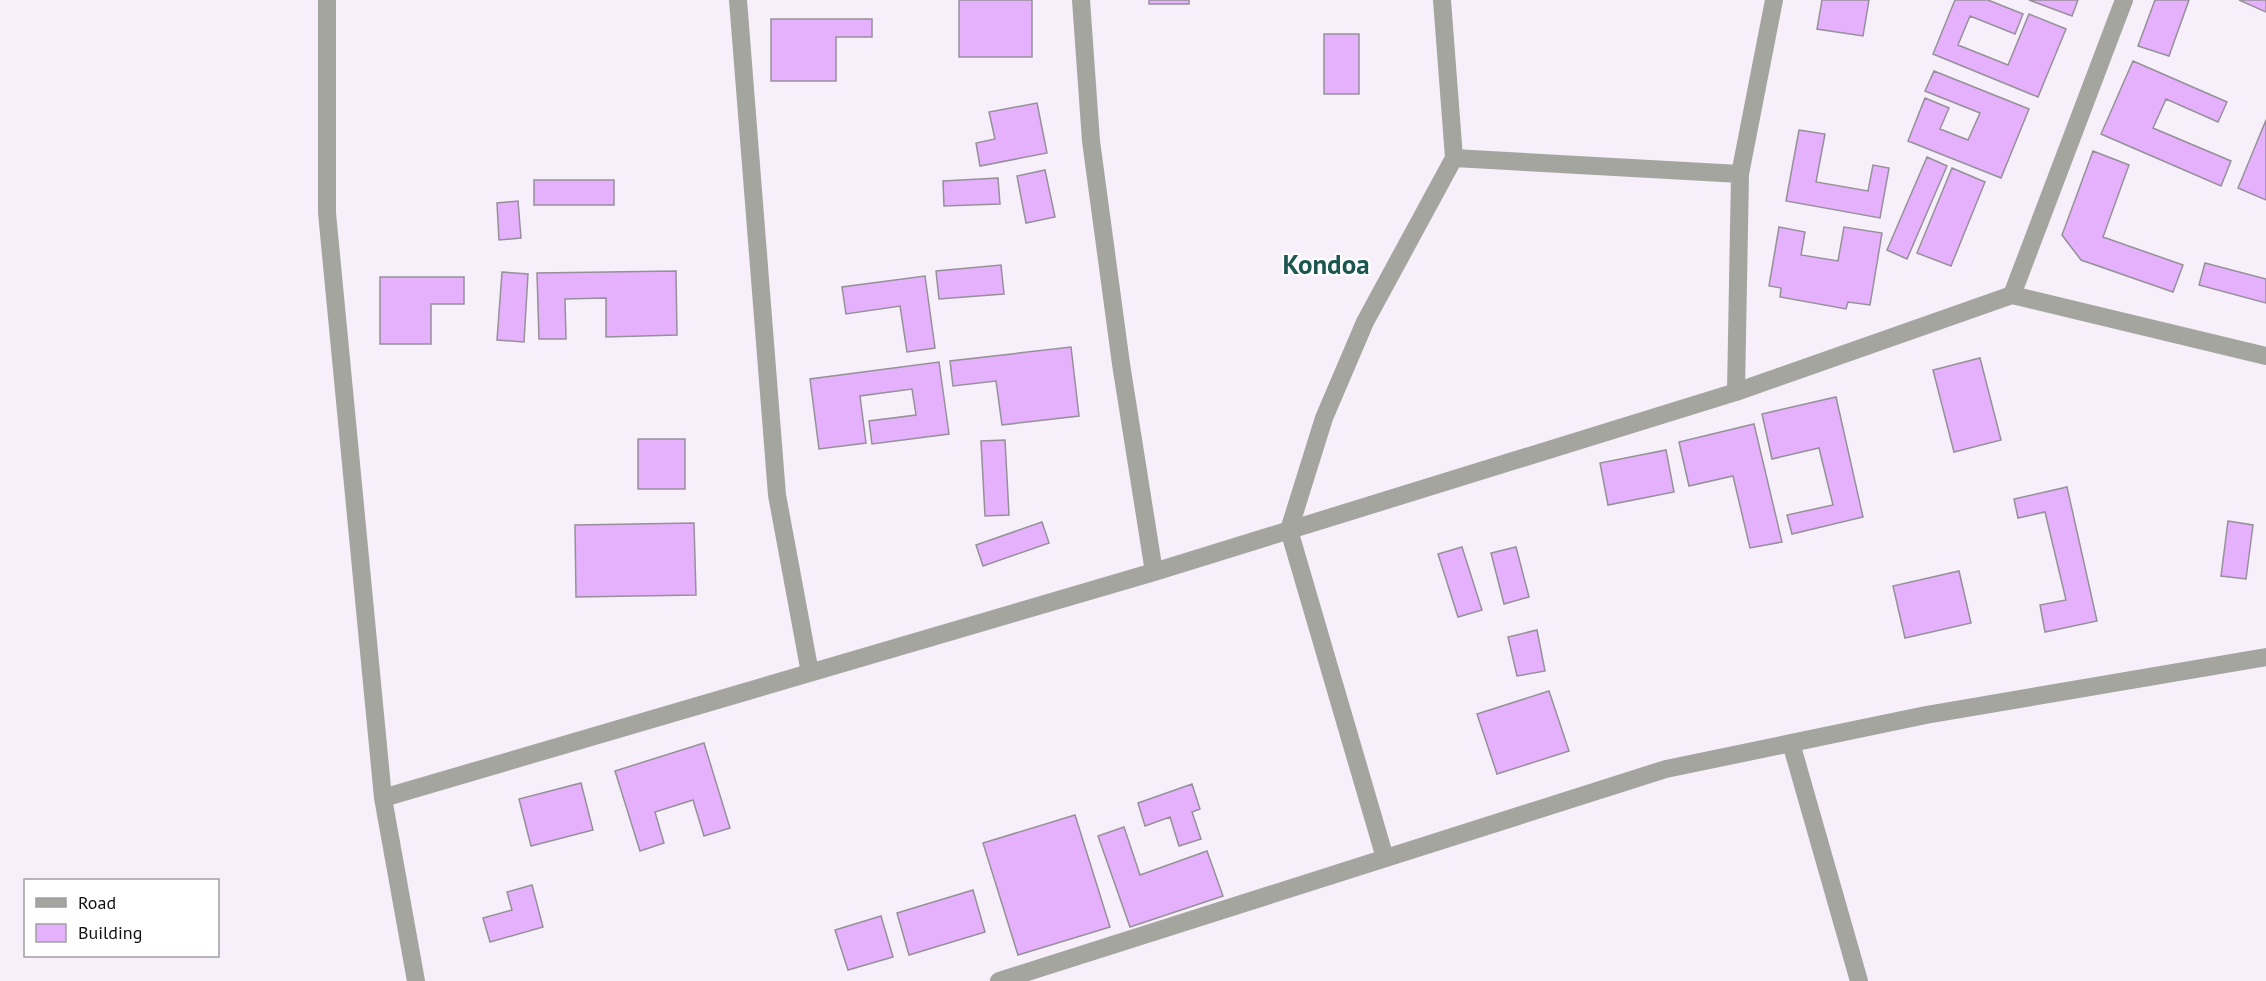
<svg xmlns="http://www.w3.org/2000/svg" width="2266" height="981" font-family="'PT Sans',sans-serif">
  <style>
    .building { fill: #e5b1fc; stroke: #969099; stroke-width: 1.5 }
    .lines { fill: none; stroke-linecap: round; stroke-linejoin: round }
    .minor { stroke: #a5a5a0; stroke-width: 18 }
    .labels { text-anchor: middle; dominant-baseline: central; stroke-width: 4.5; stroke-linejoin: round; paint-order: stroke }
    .district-label { font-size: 27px; font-weight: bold; fill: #1c5651; stroke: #fff }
  </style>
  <rect width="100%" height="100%" fill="#f7f0fa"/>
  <path class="building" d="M 959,0 L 1032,0 L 1032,57 L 959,57 Z
    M 1149,0 L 1189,0 L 1189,4 L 1149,4 Z
    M 1822,0 L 1869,0 L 1863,36 L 1817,29 Z
    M 1955,0 L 1988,0 L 2023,14 L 2015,34 L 1970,16 L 1958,45 L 2008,65 L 2029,14 L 2066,29 L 2038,97 L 1933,54 Z
    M 2029,0 L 2078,0 L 2072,16 Z
    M 2155,0 L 2189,0 L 2169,56 L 2138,46 Z
    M 2239,0 L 2266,0 L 2266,12 Z
    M 771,19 L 872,19 L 872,37 L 836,37 L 836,81 L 771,81 Z
    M 1324,34 L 1359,34 L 1359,94 L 1324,94 Z
    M 2133,61 L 2227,102 L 2218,122 L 2166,99 L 2153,128 L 2231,161 L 2221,186 L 2101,134 Z
    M 1934,71 L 2029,109 L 2001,178 L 1908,141 L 1925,98 L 1949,108 L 1940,129 L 1968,140 L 1980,113 L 1925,91 Z
    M 1037,103 L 1047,153 L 980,166 L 976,143 L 995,139 L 989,112 Z
    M 2266,120 L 2266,200 L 2238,188 Z
    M 1799,130 L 1825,134 L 1816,182 L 1868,191 L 1873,165 L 1889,168 L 1880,218 L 1786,201 Z
    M 2093,151 L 2129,165 L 2103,237 L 2183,265 L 2173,292 L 2081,260 L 2062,235 Z
    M 1927,157 L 1947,166 L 1907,259 L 1887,250 Z
    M 1952,168 L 1985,182 L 1951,266 L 1917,253 Z
    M 1045,170 L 1055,217 L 1026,223 L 1017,176 Z
    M 998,178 L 1000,204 L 944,206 L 943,181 Z
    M 534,180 L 614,180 L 614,205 L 534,205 Z
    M 518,201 L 521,238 L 499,240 L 497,203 Z
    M 1779,227 L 1805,232 L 1801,255 L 1838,261 L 1844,227 L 1882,233 L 1870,305 L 1848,302 L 1846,309 L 1780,297 L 1781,288 L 1769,286 Z
    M 2205,263 L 2266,279 L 2266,303 L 2199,285 Z
    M 1001,265 L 1004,294 L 939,299 L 936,271 Z
    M 676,271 L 677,335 L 606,337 L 606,298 L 565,299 L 566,339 L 539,339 L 537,273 Z
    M 502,272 L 528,274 L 524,342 L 497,340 Z
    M 925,276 L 935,348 L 907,352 L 900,306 L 846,314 L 842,287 Z
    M 380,277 L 464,277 L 464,304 L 431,304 L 431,344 L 380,344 Z
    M 1071,347 L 1079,416 L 1002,425 L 996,381 L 953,386 L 950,361 Z
    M 1980,358 L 2001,440 L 1954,452 L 1933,370 Z
    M 939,362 L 949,434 L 872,444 L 869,421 L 916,415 L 912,389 L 860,396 L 866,443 L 819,449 L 810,379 Z
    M 1836,397 L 1863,517 L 1792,534 L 1787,515 L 1833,505 L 1819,448 L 1772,459 L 1762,414 Z
    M 1754,424 L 1782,542 L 1750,548 L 1733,476 L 1689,486 L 1679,442 Z
    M 638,439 L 685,439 L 685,489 L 638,489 Z
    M 1005,440 L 1009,515 L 985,516 L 981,441 Z
    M 1666,450 L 1674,492 L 1608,505 L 1600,463 Z
    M 2067,487 L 2097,621 L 2045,632 L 2040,605 L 2066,600 L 2045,512 L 2018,518 L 2014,499 Z
    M 2228,521 L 2253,525 L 2246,579 L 2221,576 Z
    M 1042,522 L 1049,543 L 983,566 L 976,545 Z
    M 694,523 L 696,595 L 576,597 L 575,525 Z
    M 1462,547 L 1482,610 L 1458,617 L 1438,554 Z
    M 1516,547 L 1529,597 L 1504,604 L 1491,553 Z
    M 1959,571 L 1971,623 L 1905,638 L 1893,586 Z
    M 1537,630 L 1545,671 L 1517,676 L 1508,637 Z
    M 1549,691 L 1569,751 L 1497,774 L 1477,714 Z
    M 704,743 L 730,828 L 704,836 L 693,800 L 655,812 L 664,843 L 640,851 L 615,771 Z
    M 581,783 L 593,830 L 531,846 L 519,799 Z
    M 1192,784 L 1200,809 L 1192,812 L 1201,839 L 1179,846 L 1170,817 L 1145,826 L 1138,803 Z
    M 1075,815 L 1110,927 L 1018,955 L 983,843 Z
    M 1124,827 L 1140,875 L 1207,851 L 1223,896 L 1130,927 L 1098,836 Z
    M 532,885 L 543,927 L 490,942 L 483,918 L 512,910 L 507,892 Z
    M 973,890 L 985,932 L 909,955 L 897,913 Z
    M 881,916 L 893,957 L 848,970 L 835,930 Z"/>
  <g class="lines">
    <path class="minor" d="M 327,0 L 327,213 L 383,798 L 416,981
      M 738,0 L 777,495 L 810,673
      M 1081,0 L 1091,141 L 1121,364 L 1154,572
      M 1442,0 L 1454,158 L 1740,174 L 1774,0
      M 2012,295 L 2124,0
      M 1736,392 L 1740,174
      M 1791,743 L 1859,981
      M 383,798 L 1154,572 L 1736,392 L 2012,295 L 2266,356
      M 1385,858 L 1289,530 L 1324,418 L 1365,322 L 1454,158
      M 999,981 L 1666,769 L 1926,715 L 2266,657"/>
  </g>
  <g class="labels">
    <g class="district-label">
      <text x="1326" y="264">Kondoa</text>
    </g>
  </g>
  <rect x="24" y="879" width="195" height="78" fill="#ffffff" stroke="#a09fa1" stroke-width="1.5"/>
  <rect x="36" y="898" width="30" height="9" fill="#a5a5a0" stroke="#a09fa1" stroke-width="1.5"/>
  <text x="78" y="909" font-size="18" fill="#121013">Road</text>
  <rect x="36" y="924" width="30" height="18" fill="#e5b1fc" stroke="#a09fa1" stroke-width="1.5"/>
  <text x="78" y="939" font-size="18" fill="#121013">Building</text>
</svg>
